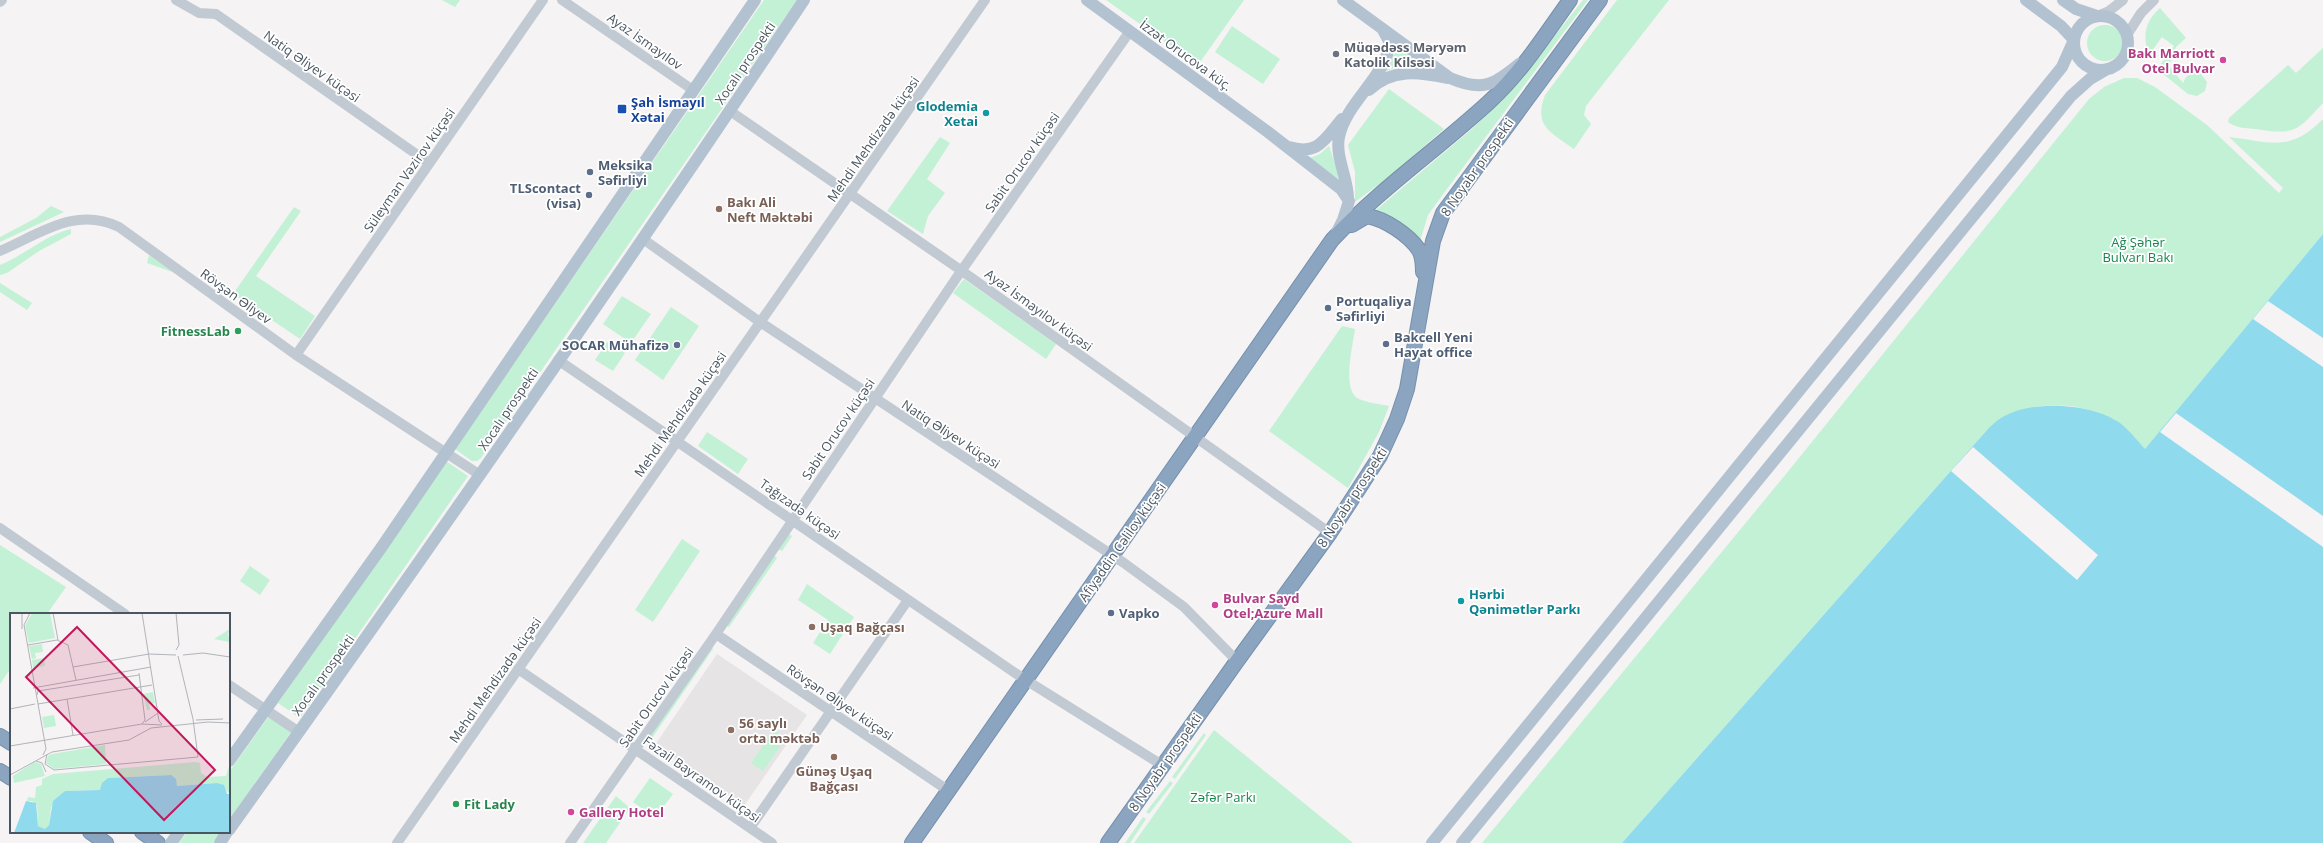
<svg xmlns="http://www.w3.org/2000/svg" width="2323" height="843" font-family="'Open Sans',sans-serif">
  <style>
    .education { fill: #e6e4e5 }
    .green { fill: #c3f1d5 }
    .water { fill: #90daee }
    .pier { fill: #f5f3f3 }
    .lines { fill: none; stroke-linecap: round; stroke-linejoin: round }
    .highway-casing { stroke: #7690ad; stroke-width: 16 }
    .minor { stroke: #c1cad2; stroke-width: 10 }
    .major { stroke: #b3c2d1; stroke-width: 12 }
    .highway { stroke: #8ba5c1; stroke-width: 14 }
    .worship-dot { fill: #6b7280; stroke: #fff; stroke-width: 1.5 }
    .hotel-dot { fill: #d1479c; stroke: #fff; stroke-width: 1.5 }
    .transit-dot { fill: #1a4fb4; stroke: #fff; stroke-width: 1.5 }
    .culture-dot { fill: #0f9aa8; stroke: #fff; stroke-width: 1.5 }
    .service-dot { fill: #5c6f8a; stroke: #fff; stroke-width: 1.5 }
    .education-dot { fill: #8d6e63; stroke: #fff; stroke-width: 1.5 }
    .leisure-dot { fill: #2e9e5b; stroke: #fff; stroke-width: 1.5 }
    .labels { text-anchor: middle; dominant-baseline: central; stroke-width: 3.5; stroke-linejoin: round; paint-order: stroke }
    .street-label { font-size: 13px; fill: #4a5661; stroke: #fff }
    .worship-label { font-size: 13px; font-weight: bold; fill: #5b616d; stroke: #fff; text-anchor: start }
    .hotel-label { font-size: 13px; font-weight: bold; fill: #b23c85; stroke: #fff; text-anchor: start }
    .transit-label { font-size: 13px; font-weight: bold; fill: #164399; stroke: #fff; text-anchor: start }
    .culture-label { font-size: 13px; font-weight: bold; fill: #0d838f; stroke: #fff; text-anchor: end }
    .service-label { font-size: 13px; font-weight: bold; fill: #4e5e75; stroke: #fff; text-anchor: start }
    .education-label { font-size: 13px; font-weight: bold; fill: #785e54; stroke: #fff; text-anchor: start }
    .park-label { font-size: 13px; fill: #17864f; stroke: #fff }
    .leisure-label { font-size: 13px; font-weight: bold; fill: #27864d; stroke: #fff; text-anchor: end }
    .inset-road { fill: none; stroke: #b1b4b9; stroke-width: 1 }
    .view { fill: #c2185b; fill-opacity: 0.15; stroke: #c2185b; stroke-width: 2 }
    .inset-edge { fill: none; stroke: #4a5661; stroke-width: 2 }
  </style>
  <rect width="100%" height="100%" fill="#f5f3f3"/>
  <path class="education" d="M 717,654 L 807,715 L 744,806 L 655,745 Z"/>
  <path class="green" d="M 442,0 L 460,0 L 455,7 Z
    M 764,0 L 797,0 L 481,458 L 477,461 L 472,461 L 455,449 Z
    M 1106,0 L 1244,0 L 1198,65 Z
    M 1583,0 L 1588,0 L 1444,193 L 1428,215 L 1420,241 L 1376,210 L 1472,129 L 1514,87 Z
    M 1617,0 L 1669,0 L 1586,106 L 1584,115 L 1591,124 L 1574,149 C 1551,133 1533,126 1545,95 Z
    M 2160,8 L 2186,38 L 2176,47 L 2169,66 L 2183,83 L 2186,77 L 2193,72 L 2201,74 L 2207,82 L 2205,91 L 2197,96 L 2188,94 L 2157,69 L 2174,46 L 2162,37 L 2149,55 C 2142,37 2145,21 2160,8 Z
    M2087 43a18 18 0 1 1 36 0a18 18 0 1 1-36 0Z
    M 1232,26 L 1280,59 L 1263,84 L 1215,52 Z
    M 1398,46 L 1425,65 C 1409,63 1400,64 1385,72 Z
    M 2323,48 L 2323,103 C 2296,132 2295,135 2255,129 C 2246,128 2235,128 2228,122 L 2229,118 L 2288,65 L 2296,73 Z
    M 2124,78 L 2137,78 L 2155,87 L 2207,125 L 2279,193 L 2283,188 L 2229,137 C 2272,142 2289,153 2323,119 L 2323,234 L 2145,450 C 2116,410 2065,396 2019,411 C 2008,414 1997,424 1987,430 L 1622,843 L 1482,843 L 1786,474 L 2089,99 L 2104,87 Z
    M 1389,89 L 1444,129 L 1390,176 L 1355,202 L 1355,172 L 1348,145 Z
    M 940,137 L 950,143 L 927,179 L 945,193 L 928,216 L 923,234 L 887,211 Z
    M 1329,146 L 1341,181 L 1310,158 L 1320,154 Z
    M 51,206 L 64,212 L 0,242 L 0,237 L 36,218 Z
    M 294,207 L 301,211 L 256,276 L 315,316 L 300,339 L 233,294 Z
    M 71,229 L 71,234 L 39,251 L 7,273 L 0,275 L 0,265 C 25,255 45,235 71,229 Z
    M 149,255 L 175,273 L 147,263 Z
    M 964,279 L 1056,344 L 1046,359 L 953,293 Z
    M 0,283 L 32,303 L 27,310 L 0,292 Z
    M 622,296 L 651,314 L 631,343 L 603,324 Z
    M 671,307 L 699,326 L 663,380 L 635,360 Z
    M 1342,326 L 1355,329 C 1353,345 1341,391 1359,399 C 1368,403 1380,404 1389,406 L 1379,432 L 1348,488 L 1269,431 Z
    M 607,342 L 625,353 L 613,371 L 595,360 Z
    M 707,432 L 748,459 L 738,474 L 698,446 Z
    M 446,461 L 468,476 L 300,718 L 278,703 Z
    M 786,532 L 792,536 L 782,551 L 776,548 Z
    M 682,539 L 700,551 L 653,622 L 635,610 Z
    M 0,545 L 66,587 L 47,614 L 11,614 L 11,668 L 0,684 Z
    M 772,553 L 777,558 L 729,627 L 724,624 Z
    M 250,566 L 270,580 L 260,595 L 240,581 Z
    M 807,584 L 854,617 L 830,654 L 813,643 L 828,620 L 798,600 Z
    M 710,645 L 713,649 L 650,741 L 646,738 Z
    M 269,716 L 291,732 L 229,820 L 229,772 Z
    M 774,730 L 786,738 L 763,771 L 751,763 Z
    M 1214,730 L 1353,843 L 1134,843 Z
    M 1204,733 L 1206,735 L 1175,779 L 1172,777 Z
    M 650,778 L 673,794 L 655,818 L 633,802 Z
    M 1170,781 L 1173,783 L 1149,814 L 1146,812 Z
    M 616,796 L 630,808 L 606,843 L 583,843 Z
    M 1143,817 L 1146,819 L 1130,843 L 1125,843 Z
    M 187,832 L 221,832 L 213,843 L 179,843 Z"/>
  <path class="water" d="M 2323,234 L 2323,843 L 1622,843 L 1987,430 C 1991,426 1996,421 2001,418 C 2031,399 2092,403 2120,423 C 2130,431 2137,440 2145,449 Z"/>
  <path class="pier" d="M 2268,301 L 2323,338 L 2323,367 L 2253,319 Z
    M 2176,413 L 2323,516 L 2323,547 L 2160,432 Z
    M 1973,447 L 2098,555 L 2077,580 L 1951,471 Z"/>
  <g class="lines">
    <defs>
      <path id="highway" d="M 1352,225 L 1367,216 C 1385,219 1409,235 1419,250 C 1423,257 1423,265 1423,272
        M 0,736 L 11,743
        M 0,771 L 11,778
        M 90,832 L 106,843
        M 142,832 L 158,843
        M 912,843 L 1332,240 C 1380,189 1438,149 1489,102 C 1521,73 1545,35 1570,0
        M 1108,843 L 1237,661 L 1330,533 L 1380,456 L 1397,419 L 1407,389 L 1433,241 L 1443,213 L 1600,0"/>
    </defs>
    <use href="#highway" class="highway-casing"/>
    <path class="minor" d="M 176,0 L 199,13 L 216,14 L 429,163
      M 562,0 L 693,90
      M 0,2 L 2,0
      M 2097,16 L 2109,11 L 2123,0
      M 2127,35 L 2141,13 L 2154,0
      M 730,111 L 962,271 L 1330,533
      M 643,239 L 760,322 L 1124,563 L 1184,607 L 1237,661
      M 0,251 C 40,234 75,206 119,227 L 296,355 L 480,475
      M 296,355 L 543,0
      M 558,360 L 1021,677 L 1162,765
      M 0,528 L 125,614
      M 716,634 L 949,791
      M 518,669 L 772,843
      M 229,685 L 299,732
      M 750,828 L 908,600
      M 397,843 L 985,0
      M 570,843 L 716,634 L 957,277 L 1130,31"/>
    <path class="major" d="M 1087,0 L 1268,132 L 1341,189 L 1349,201 L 1343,220 L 1337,232
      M 1343,0 L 1450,78 C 1482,92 1494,85 1519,64
      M 2063,0 L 2076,9 L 2097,16
      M2074 43a27 27 0 1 1 54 0a27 27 0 1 1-54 0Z
      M 1369,90 C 1392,68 1419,72 1447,78
      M 1289,147 C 1318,156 1325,139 1342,119
      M 1348,198 C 1348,179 1335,156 1339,137 C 1346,102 1385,78 1390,43 L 1383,30
      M 229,761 L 381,548 L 755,0
      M 229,830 C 425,556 617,280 804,0
      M 171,843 L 179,832
      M 220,843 L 227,832
      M 1432,843 L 2062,67 L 2074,40 L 2061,26 L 2026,0
      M 1462,843 L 2071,96 L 2090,79 L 2107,69"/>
    <use href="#highway" class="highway"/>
  </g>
  <circle class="worship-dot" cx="1336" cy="54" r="4"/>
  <g class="hotel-dot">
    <circle cx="2223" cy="60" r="4"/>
    <circle cx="1215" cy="605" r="4"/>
    <circle cx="571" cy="812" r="4"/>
  </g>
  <rect class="transit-dot" x="617" y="104" width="10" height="10" rx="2"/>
  <g class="culture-dot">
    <circle cx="986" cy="113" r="4"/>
    <circle cx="1461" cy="601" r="4"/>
  </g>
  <g class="service-dot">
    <circle cx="590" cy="172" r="4"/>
    <circle cx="589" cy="195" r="4"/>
    <circle cx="1328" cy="308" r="4"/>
    <circle cx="1386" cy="344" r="4"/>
    <circle cx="677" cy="345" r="4"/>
    <circle cx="1111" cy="613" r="4"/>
  </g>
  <g class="education-dot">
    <circle cx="719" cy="209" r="4"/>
    <circle cx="812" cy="627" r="4"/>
    <circle cx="731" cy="730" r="4"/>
    <circle cx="834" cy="757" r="4"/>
  </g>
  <g class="leisure-dot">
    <circle cx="238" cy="331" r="4"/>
    <circle cx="456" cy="804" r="4"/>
  </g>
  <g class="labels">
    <g class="street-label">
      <text transform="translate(645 41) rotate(35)">Ayaz İsmayılov</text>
      <text transform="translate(1186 55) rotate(36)">İzzət Orucova küç.</text>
      <text transform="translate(745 63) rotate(-56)">Xocalı prospekti</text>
      <text transform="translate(312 66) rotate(35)">Natiq Əliyev küçəsi</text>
      <text transform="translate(873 139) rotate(-55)">Mehdi Mehdizadə küçəsi</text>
      <text transform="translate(1022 162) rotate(-55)">Sabit Orucov küçəsi</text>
      <text transform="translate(1477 167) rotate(-55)">8 Noyabr prospekti</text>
      <text transform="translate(409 170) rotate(-55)">Süleyman Vəzirov küçəsi</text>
      <text transform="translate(236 296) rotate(36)">Rövşən Əliyev</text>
      <text transform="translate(1039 310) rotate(36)">Ayaz İsmayılov küçəsi</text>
      <text transform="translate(508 409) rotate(-56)">Xocalı prospekti</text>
      <text transform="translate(680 414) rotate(-55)">Mehdi Mehdizadə küçəsi</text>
      <text transform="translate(838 429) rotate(-56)">Sabit Orucov küçəsi</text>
      <text transform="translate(951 434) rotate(33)">Natiq Əliyev küçəsi</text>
      <text transform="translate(1352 497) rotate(-57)">8 Noyabr prospekti</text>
      <text transform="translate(800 509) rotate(35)">Tağızadə küçəsi</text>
      <text transform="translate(1122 542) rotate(-55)">Afiyəddin Cəlilov küçəsi</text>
      <text transform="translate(323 675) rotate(-54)">Xocalı prospekti</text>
      <text transform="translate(495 680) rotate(-55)">Mehdi Mehdizadə küçəsi</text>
      <text transform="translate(656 697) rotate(-55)">Sabit Orucov küçəsi</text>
      <text transform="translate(840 702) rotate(34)">Rövşən Əliyev küçəsi</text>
      <text transform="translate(1165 762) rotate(-55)">8 Noyabr prospekti</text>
      <text transform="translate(702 779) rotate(35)">Fəzail Bayramov küçəsi</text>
    </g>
    <g class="worship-label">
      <text x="1344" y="47">Müqədəss Məryəm<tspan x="1344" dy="15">Katolik Kilsəsi</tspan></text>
    </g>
    <g class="hotel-label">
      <text x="2215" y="53" text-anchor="end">Bakı Marriott<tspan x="2215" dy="15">Otel Bulvar</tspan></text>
      <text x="1223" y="598">Bulvar Sayd<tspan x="1223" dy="15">Otel;Azure Mall</tspan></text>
      <text x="579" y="812">Gallery Hotel</text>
    </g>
    <g class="transit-label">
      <text x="631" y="102">Şah İsmayıl<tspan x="631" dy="15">Xətai</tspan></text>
    </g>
    <g class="culture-label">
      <text x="978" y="106">Glodemia<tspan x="978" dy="15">Xetai</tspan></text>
      <text x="1469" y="594" text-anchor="start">Hərbi<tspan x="1469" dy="15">Qənimətlər Parkı</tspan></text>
    </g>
    <g class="service-label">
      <text x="598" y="165">Meksika<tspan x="598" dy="15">Səfirliyi</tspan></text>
      <text x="581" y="188" text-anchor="end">TLScontact<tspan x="581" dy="15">(visa)</tspan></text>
      <text x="1336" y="301">Portuqaliya<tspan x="1336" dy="15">Səfirliyi</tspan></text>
      <text x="1394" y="337">Bakcell Yeni<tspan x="1394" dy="15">Hayat office</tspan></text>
      <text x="669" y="345" text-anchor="end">SOCAR Mühafizə</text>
      <text x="1119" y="613">Vapko</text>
    </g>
    <g class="education-label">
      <text x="727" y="202">Bakı Ali<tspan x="727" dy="15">Neft Məktəbi</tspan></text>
      <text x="820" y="627">Uşaq Bağçası</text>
      <text x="739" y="723">56 saylı<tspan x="739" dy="15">orta məktəb</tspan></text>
      <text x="834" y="771" text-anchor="middle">Günəş Uşaq<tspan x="834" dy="15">Bağçası</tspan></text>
    </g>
    <g class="park-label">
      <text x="2138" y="242">Ağ Şəhər<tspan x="2138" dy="15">Bulvarı Bakı</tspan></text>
      <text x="1223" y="797">Zəfər Parkı</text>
    </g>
    <g class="leisure-label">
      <text x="230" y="331">FitnessLab</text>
      <text x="464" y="804" text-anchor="start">Fit Lady</text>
    </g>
  </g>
  <g transform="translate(10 613)">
    <rect width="220" height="220" fill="#f5f3f3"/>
    <path d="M 22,0 L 40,0 L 45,25 L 19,30 L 15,13 ZM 220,16 L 218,21 L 220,29 L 204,26 ZM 32,31 L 33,39 L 25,40 L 26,45 L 22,46 L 19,33 ZM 34,45 L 35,53 L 23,55 L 22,47 ZM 143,79 L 145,90 L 139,91 L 140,97 L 137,97 L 133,81 ZM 44,102 L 46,113 L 34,115 L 32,104 ZM 95,132 L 96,151 L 44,156 L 36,150 L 38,143 L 42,141 ZM 24,149 L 31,151 L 35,163 L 4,170 L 3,163 ZM 185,149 L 190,150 L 191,160 L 197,164 L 216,163 L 220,150 L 220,181 L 208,170 L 167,173 L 159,162 L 98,165 L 90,177 L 55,178 L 41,194 L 39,212 L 35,216 L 28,213 L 27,192 L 22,188 L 17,188 L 18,184 L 25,185 L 26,174 L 32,172 L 32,166 L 43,161 Z" fill="#c3f1d5"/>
    <path d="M 161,162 L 166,166 L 167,173 L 207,170 L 214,172 L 217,181 L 220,181 L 220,220 L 4,220 L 16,188 L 26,190 L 28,213 L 35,216 L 39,212 L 43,188 L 55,178 L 90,177 L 92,170 L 98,165 Z" fill="#90daee"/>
    <path class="inset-road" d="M 12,0 L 12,16M 20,0 L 14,12 L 36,136 L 33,142M 43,0 L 48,27M 132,0 L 149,108 L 152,111M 166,0 L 169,32 L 166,37M 18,32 L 47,27 L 58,32 L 66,67M 173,42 L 193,40 L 220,44M 63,54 L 139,41 L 166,42M 129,60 L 135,107 L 132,111M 23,75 L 141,54M 27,82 L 28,78 L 129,62M 57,86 L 63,122M 28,91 L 142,72M 0,96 L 25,91M 186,107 L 213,106M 135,109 L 148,100M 0,133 L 132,111 L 152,112M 37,141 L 35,151 L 44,157 L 188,144 L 183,106 L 168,43M 26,148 L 32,150 L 36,159M 0,162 L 42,139 L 119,127 L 141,115 L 198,109 L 220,110"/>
    <path class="view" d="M 67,14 L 205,157 L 154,207 L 16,64 Z"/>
    <rect width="220" height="220" class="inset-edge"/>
  </g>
</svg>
